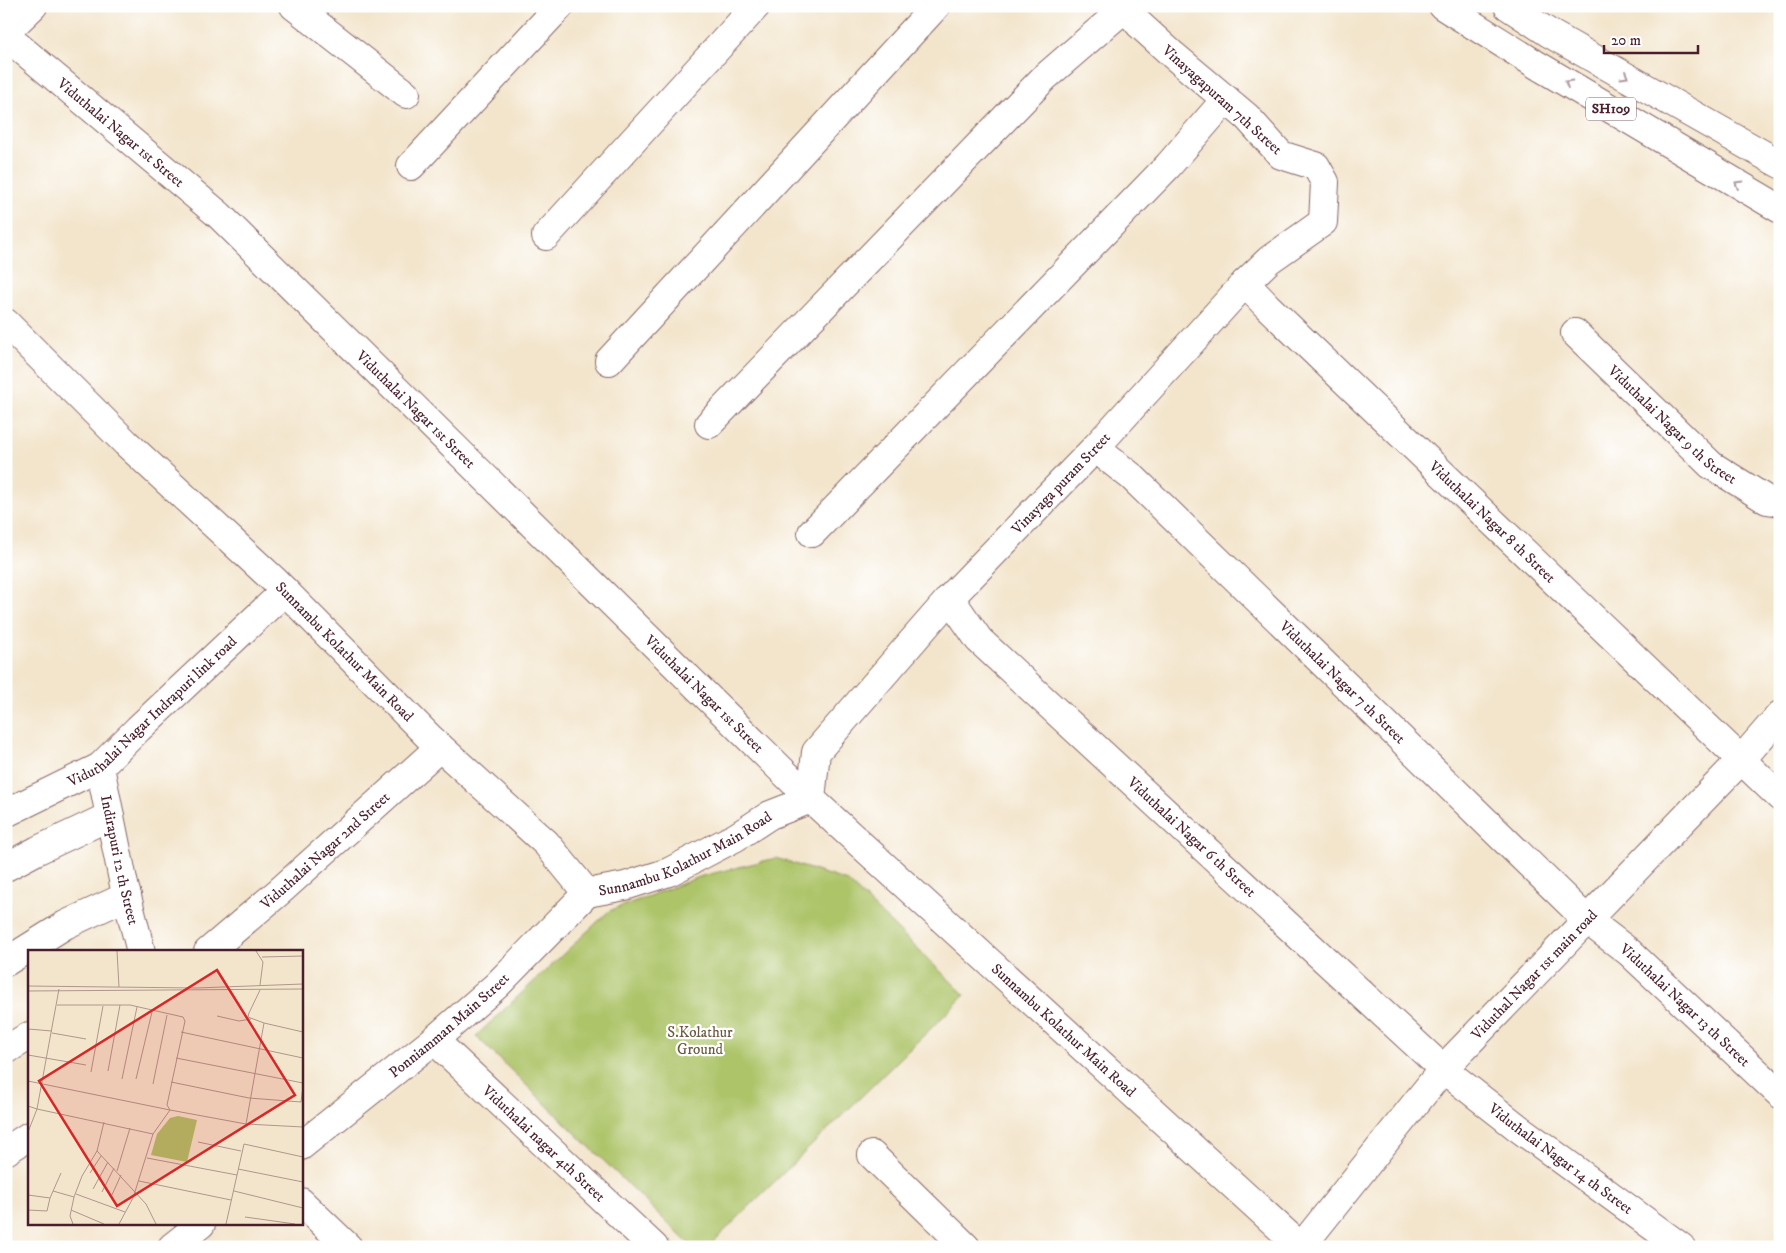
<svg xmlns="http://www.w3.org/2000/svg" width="1786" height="1253" font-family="'IM FELL DW Pica',serif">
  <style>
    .green { fill: #adc469; stroke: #7c724a }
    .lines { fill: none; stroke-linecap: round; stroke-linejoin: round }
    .minor-casing { stroke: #856463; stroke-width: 30 }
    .tertiary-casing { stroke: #856463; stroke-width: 30 }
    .primary-casing { stroke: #856463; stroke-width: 30 }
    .minor { stroke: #fff; stroke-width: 28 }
    .tertiary { stroke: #fff; stroke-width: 28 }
    .primary { stroke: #fff; stroke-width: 28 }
    .oneway { stroke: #ae9aa0 }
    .labels { text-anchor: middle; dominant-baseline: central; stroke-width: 4.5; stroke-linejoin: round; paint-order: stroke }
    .shield { fill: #fff; stroke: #80626b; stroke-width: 1 }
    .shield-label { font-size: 14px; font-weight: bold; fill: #4a1f2b }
    .street-label { font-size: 15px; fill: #4a1f2b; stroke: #fff }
    .park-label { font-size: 15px; fill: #6d5941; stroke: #fff }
    .inset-road { fill: none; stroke: #af968c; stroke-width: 1 }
    .view { fill: #d62828; fill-opacity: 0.15; stroke: #d62828; stroke-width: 2.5 }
    .inset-edge { fill: none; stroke: #4a1f2b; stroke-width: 2.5 }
  </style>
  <rect width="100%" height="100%" fill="#fff"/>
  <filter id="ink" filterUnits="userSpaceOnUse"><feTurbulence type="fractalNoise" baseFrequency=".02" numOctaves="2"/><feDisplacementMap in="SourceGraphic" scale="10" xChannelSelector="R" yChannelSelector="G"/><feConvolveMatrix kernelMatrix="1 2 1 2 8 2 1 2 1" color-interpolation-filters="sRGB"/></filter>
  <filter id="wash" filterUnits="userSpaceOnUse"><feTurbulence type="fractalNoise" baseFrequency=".0096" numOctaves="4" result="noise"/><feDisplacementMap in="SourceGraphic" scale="20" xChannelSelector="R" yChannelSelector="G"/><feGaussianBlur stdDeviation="1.12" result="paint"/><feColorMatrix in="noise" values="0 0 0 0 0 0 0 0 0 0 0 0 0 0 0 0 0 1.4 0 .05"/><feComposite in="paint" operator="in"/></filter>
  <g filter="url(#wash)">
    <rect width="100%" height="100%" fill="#f3e5cc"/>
    <path class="green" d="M 776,858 L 847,881 L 965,995 L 708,1247 L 692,1247 L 476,1036 L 609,911 L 702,876 Z"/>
  </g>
  <g filter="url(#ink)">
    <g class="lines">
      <defs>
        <g id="minor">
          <path d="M 294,6 L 406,94"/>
          <path d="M 6,32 L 33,6"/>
          <path id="s1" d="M 6,36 L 219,215 L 811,799"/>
          <path d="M 411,166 L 560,6"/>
          <path d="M 546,236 L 756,6"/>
          <path id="s2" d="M 1245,283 L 1267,306 L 1780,797"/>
          <path id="s3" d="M 1575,333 L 1711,465 L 1767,500 L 1780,502"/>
          <path d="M 609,361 L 936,6"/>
          <path d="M 709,424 L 1044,78 L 1125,8"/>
          <path id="s4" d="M 1095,448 L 1132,477 L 1587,920 L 1629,952 L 1780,1094"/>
          <path d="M 812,533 L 1168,166 L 1226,99"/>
          <path id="s5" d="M 950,598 L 979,640 L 1443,1069 L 1517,1127 L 1681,1247"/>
          <path id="s6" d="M 100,767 L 124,885 L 141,952"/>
          <path id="s7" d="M 811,799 L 816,752 L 950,598 L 1095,448 L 1245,283 L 1269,260 L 1323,222 L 1325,182 L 1316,166 L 1281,155 L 1247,117 L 1173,55 L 1140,25 L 1124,6"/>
          <path id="s8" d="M 6,813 L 100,767 L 138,729 L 285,591"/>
          <path d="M 6,867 L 38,850 L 110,816"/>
          <path id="s9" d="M 208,952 L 280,891 L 440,747"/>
          <path d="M 6,962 L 65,925 L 127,896"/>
          <path id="s10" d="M 434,1040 L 654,1247"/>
          <path d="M 6,1050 L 29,1036"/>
          <path id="s11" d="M 301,1146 L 434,1040 L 497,985 L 587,893"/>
          <path d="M 6,1151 L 29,1136"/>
          <path d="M 872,1155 L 966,1247"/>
          <path d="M 301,1202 L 348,1247"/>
          <path d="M 172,1247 L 201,1224"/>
        </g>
        <g id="tertiary">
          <path id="s12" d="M 6,323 L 126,443 L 275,581 L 431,739 L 546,843 L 587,893 L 625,886 L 669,872 L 736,837 L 770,815 L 811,799 L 1301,1247"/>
          <path id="s13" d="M 1301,1247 L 1443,1069 L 1741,760 L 1780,715"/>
        </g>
        <path id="primary" d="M 1443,6 L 1537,65 L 1780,209
          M 1508,6 L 1549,33 L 1780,164"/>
      </defs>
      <use href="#minor" class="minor-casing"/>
      <use href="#tertiary" class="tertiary-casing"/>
      <use href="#primary" class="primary-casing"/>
      <use href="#minor" class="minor"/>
      <use href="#tertiary" class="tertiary"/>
      <use href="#primary" class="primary"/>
    </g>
    <defs><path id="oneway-chevron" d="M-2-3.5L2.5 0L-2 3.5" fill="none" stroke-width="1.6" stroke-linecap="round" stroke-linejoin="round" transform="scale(1.25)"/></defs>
    <g class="oneway">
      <use href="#oneway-chevron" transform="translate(1625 76) rotate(30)"/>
      <use href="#oneway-chevron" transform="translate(1568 83) rotate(-149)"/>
      <use href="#oneway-chevron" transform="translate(1738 184) rotate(-149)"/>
    </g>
  </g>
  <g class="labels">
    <rect class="shield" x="1586" y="97.5" width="50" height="23" rx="4"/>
    <g class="shield-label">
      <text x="1611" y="109">SH109</text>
    </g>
    <g class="street-label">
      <text transform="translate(1222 100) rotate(42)">Vinayagapuram 7th Street</text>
      <text stroke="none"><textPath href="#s1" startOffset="150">Viduthalai Nagar 1st Street</textPath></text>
      <text stroke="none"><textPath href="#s1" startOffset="555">Viduthalai Nagar 1st Street</textPath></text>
      <text stroke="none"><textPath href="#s3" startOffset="134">Viduthalai Nagar 9 th Street</textPath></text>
      <text stroke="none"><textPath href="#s7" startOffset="411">Vinayaga puram Street</textPath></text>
      <text stroke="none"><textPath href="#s2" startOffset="344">Viduthalai Nagar 8 th Street</textPath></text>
      <text stroke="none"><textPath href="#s12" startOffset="472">Sunnambu Kolathur Main Road</textPath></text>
      <text stroke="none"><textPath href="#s4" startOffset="341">Viduthalai Nagar 7 th Street</textPath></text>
      <text stroke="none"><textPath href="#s1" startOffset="960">Viduthalai Nagar 1st Street</textPath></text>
      <text stroke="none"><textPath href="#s8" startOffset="180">Viduthalai Nagar Indrapuri link road</textPath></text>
      <text stroke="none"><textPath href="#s5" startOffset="341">Viduthalai Nagar 6 th Street</textPath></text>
      <text stroke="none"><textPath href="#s9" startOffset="155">Viduthalai Nagar 2nd Street</textPath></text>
      <text stroke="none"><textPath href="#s12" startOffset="921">Sunnambu Kolathur Main Road</textPath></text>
      <text stroke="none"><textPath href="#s6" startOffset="95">Indirapuri 12 th Street</textPath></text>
      <text stroke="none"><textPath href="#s13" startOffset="359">Viduthal Nagar 1st main road</textPath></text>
      <text stroke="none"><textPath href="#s4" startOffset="812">Viduthalai Nagar 13 th Street</textPath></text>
      <text stroke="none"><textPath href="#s11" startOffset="191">Ponniamman Main Street</textPath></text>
      <text stroke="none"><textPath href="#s12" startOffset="1402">Sunnambu Kolathur Main Road</textPath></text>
      <text stroke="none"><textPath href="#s10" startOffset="151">Viduthalai nagar 4th Street</textPath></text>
      <text stroke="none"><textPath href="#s5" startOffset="831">Viduthalai Nagar 14 th Street</textPath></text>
    </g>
    <g class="park-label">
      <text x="700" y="1032">S.Kolathur<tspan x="700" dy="17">Ground</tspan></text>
    </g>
  </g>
  <g transform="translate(28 950)">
    <rect width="275" height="275" fill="#f3e5cc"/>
    <path d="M 150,166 L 169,170 L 159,212 L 123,205 L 129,184 L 142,168 Z" fill="#adc469"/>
    <path class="inset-road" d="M 89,1 L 91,37M 228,1 L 235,12 L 232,35M 234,7 L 275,6M 0,36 L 168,38 L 275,34M 0,41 L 275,39M 189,66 L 211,71 L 223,69M 236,73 L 275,82M 0,79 L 24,81M 153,82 L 275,108M 24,83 L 58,89M 0,105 L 58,115M 148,108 L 275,133M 80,121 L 92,55M 63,122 L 75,56M 94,129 L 109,57M 108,129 L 124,62M 0,131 L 142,160 L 139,155 L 157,71 L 155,67 L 102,55 L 29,55M 143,132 L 221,148 L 273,152 L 275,136M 125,134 L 139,65M 0,156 L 9,159 L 31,39M 218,174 L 236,73 L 220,67 L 221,63 L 232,40M 0,182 L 9,159 L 125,184 L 142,160 L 218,174 L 275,177M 170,192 L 213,201M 69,201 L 118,254 L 128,274M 119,208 L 209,225M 210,219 L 275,232M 89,221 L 102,178M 62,223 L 73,206M 111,231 L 203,250M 65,239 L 80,212M 25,241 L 46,247M 206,241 L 275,258M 74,242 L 86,218M 48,244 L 97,262M 0,245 L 22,248 L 33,223M 83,247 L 93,225M 0,260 L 19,261 L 22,248M 43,260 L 76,274M 217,267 L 267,274M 45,274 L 42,266 L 46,247 L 54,226 L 69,201 L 76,172M 91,274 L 105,248 L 125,184M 198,274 L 216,194 L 275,207"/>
    <path class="view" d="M 189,20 L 267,145 L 89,256 L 11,131 Z"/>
    <rect width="275" height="275" class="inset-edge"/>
  </g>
  <rect width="1786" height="1253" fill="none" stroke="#fff" stroke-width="25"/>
  <path d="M1604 45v8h94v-8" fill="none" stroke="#4a1f2b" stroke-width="2.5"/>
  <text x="1611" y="45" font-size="15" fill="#4a1f2b" stroke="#ffffff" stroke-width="4" paint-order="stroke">20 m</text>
</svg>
